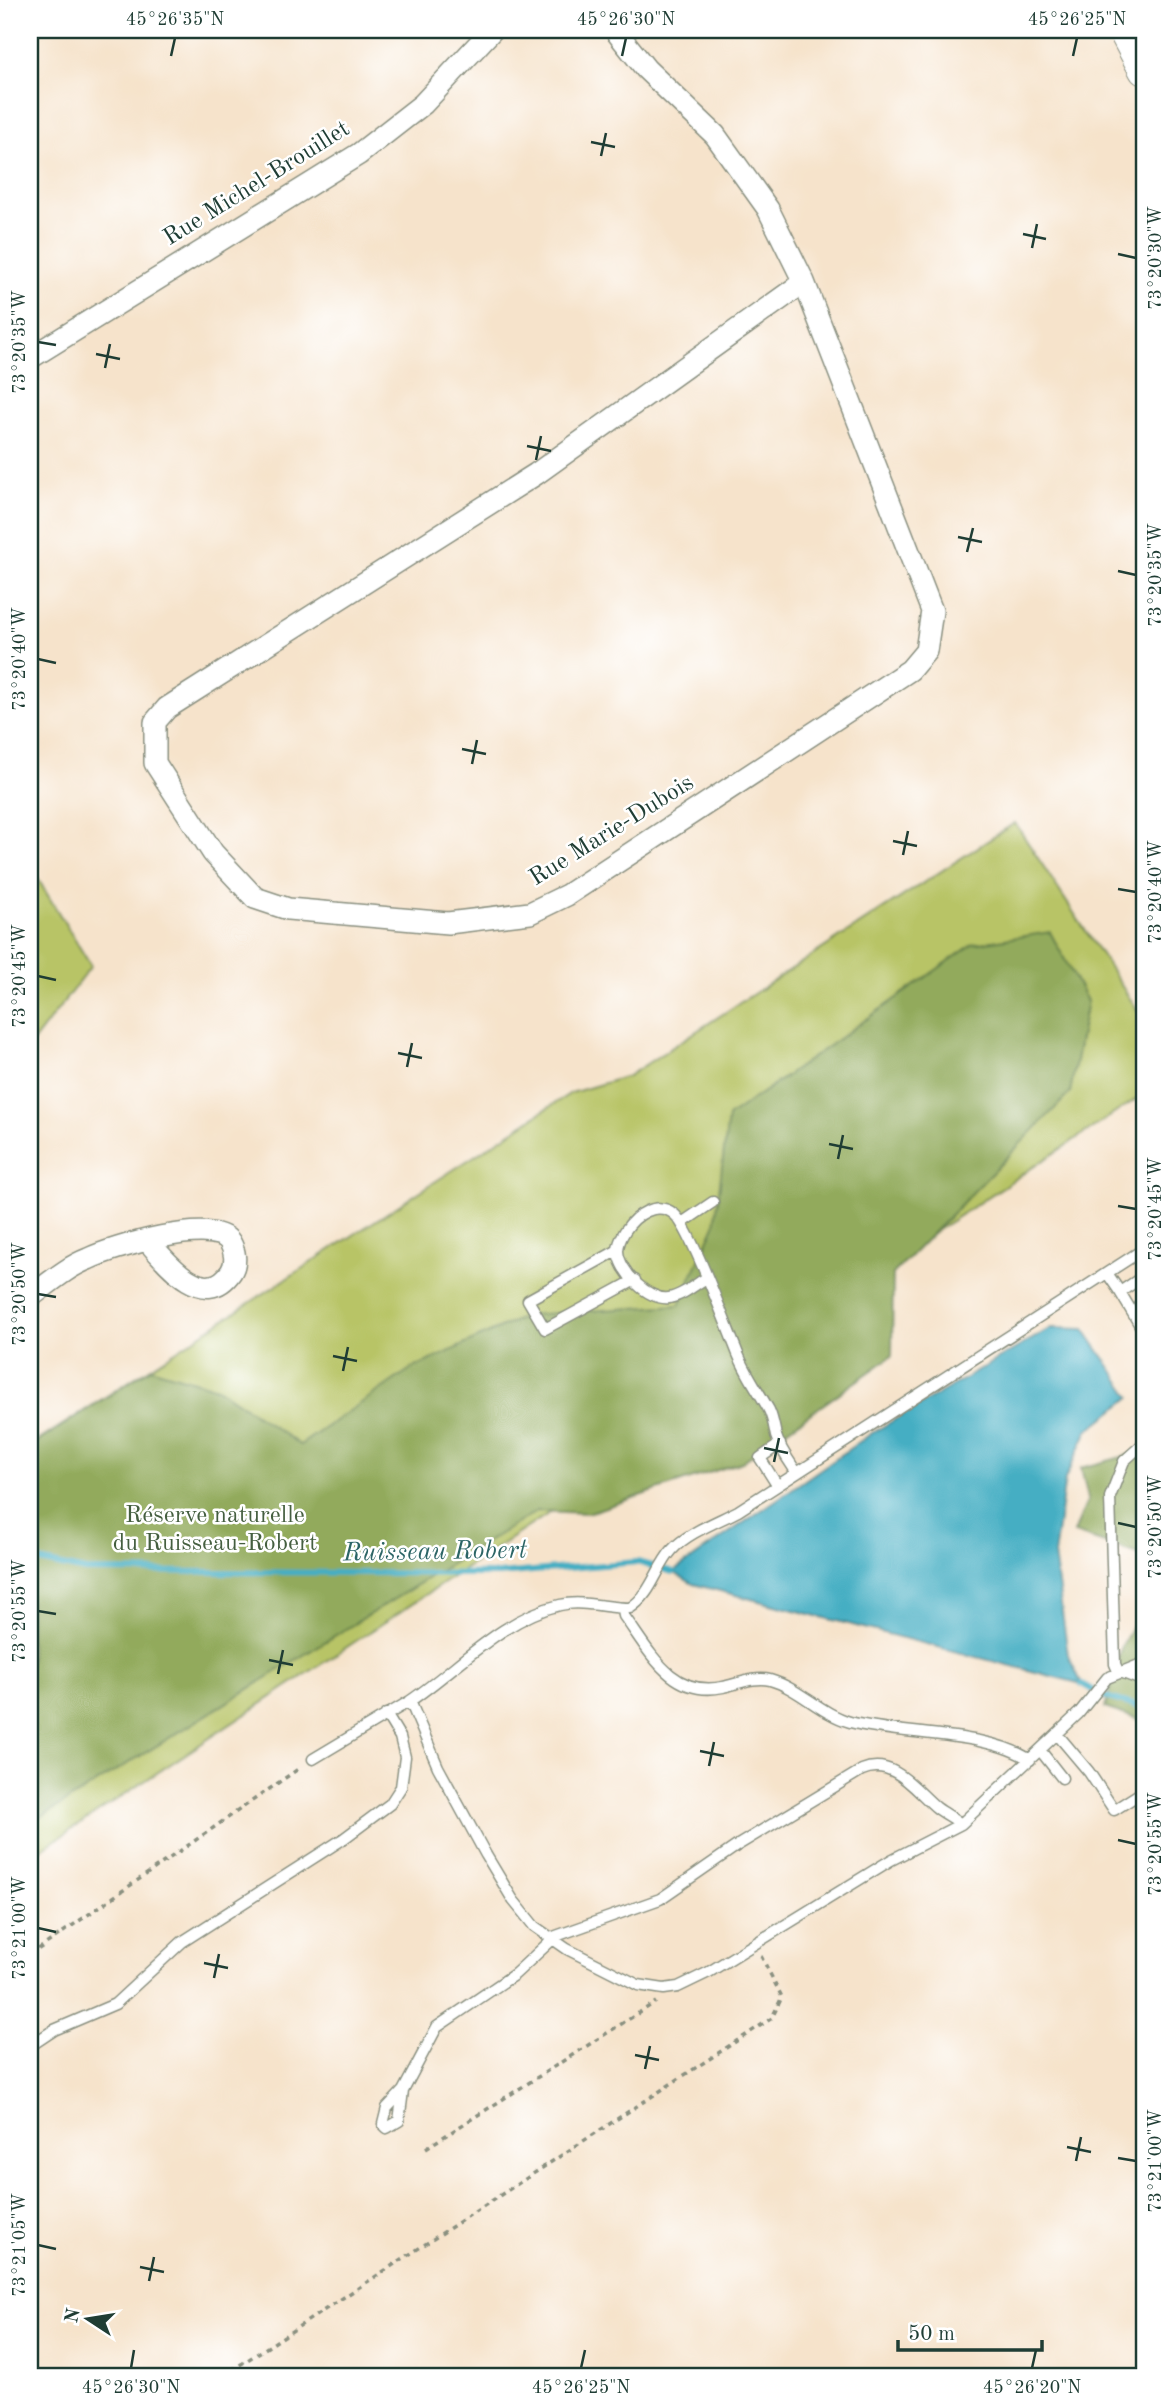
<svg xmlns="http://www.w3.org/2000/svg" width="1174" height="2406" font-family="'Old Standard TT',serif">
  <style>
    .green { fill: #b8c466; stroke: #6c804d; stroke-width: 2 }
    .forest { fill: #92aa5b; stroke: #587448; stroke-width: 2 }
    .water { fill: #44aec3; stroke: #32767c; stroke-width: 2 }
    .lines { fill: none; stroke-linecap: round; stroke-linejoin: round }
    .stream { stroke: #44aec3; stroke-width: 6 }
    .lane-casing { stroke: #8a9080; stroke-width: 13 }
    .street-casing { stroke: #8a9080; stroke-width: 24 }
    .secondary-casing { stroke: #8a9080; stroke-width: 32 }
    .path { stroke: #8a9080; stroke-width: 3.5; stroke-dasharray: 5 5; stroke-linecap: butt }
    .lane { stroke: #fff; stroke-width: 10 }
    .street { stroke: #fff; stroke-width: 21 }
    .secondary { stroke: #fff; stroke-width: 30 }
    .ticks { fill: none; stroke: #1f3d34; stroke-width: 2.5 }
    .labels { text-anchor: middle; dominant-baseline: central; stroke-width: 5; stroke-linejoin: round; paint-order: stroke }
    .street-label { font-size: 24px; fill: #1f3d34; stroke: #fff }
    .park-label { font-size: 24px; fill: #455f40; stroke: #fff }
    .water-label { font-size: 26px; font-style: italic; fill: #2c6566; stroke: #fff }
    .neatline { fill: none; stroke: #1f3d34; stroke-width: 2.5 }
    .ticks-label { font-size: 18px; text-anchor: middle; fill: #1f3d34 }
  </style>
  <rect width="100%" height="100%" fill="#fff"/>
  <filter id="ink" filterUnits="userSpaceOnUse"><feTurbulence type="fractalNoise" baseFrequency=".0143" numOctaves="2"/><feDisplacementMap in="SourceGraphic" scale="14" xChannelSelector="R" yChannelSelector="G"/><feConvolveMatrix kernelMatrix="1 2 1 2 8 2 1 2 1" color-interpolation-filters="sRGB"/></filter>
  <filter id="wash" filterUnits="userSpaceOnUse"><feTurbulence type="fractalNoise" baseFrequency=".00686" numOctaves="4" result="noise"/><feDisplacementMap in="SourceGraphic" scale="28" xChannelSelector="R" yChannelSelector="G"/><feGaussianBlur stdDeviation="1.57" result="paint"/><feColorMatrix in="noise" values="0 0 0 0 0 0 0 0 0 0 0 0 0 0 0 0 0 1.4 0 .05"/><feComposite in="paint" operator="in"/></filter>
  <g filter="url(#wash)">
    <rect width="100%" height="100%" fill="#f6e3cb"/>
    <path class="green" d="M 1015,823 L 1144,1020 L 1144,1094 L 658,1414 L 670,1433 L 30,1857 L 30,1446 L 571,1093 L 628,1076 Z
      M 30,866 L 91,966 L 30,1046 Z"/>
    <path class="forest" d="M 1050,932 L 1087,1001 L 1070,1093 L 893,1274 L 892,1356 L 742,1462 L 588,1513 L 537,1511 L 30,1824 L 30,1447 L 151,1368 L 217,1388 L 300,1445 L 409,1370 L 528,1315 L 679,1305 L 715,1225 L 728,1117 L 973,944 Z
      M 1144,1451 L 1144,1556 L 1074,1533 L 1088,1499 L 1081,1468 Z
      M 1144,1600 L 1144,1721 L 1105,1708 L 1120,1651 Z"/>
    <path class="water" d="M 1051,1328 L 1084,1329 L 1131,1397 L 1088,1430 L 1065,1479 L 1054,1555 L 1068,1655 L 1082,1684 L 693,1584 L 673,1572 L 872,1433 Z"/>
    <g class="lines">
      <path class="stream" d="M 30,1559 L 85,1571 L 498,1574 L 637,1562 L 673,1572
        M 1082,1684 L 1102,1696 L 1144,1708"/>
    </g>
  </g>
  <g filter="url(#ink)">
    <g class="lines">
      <defs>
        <path id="lane" d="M 682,1223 L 713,1202
          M 1144,1249 L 738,1511 C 717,1522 687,1533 672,1550 C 656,1568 652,1594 630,1608 C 607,1608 583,1600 560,1605 C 503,1618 457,1669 410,1701 L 438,1767 L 486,1855 L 513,1900 L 534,1926 L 567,1949 L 638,1985 L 664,1989 L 678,1987 L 709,1972 L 891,1860 L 961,1824 L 1079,1713 L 1107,1678 L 1144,1663
          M 618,1250 L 528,1300 L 545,1329 L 635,1280
          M 1107,1273 L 1120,1292 L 1144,1276
          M 706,1278 C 695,1285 682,1296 669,1298 C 648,1301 619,1271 618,1251 C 618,1244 622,1236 625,1231 C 635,1215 657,1200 674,1214 C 690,1226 726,1325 736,1349 C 744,1371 758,1390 769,1410 C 773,1418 774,1427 776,1436 C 780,1449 789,1461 797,1473
          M 1120,1292 L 1144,1332
          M 1144,1443 L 1124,1461 L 1110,1497 L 1115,1664 L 1118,1671 L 1144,1681
          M 777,1485 L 760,1458 L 780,1444
          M 623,1608 L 624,1616 C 650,1652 672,1698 723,1687 C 737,1684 756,1676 770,1680 C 799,1688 821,1714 850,1722 C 902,1736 988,1731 1030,1760
          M 1057,1734 L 1089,1772 L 1114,1810 L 1144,1791
          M 1040,1750 L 1062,1778
          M 313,1759 L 410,1701
          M 30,2046 L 54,2030 L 115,2004 L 182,1942 L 343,1839 L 390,1804 L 401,1787 L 405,1757 L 400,1737 L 386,1714
          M 403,2091 L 399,2121 L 387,2128 L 383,2124 L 387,2108 L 403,2091 L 437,2027 L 515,1974 L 556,1936 L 660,1899 L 738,1845 L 862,1770 C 894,1757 915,1790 937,1808 C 945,1814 954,1818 961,1824"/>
        <path id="street" d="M 615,30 L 646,69 L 715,135 L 768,209 L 804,282 L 932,611 L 926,651 L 910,670 L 567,895 L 530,913 L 448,923 L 288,909 L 255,898 L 213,853 L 155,763 L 155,722 L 167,708 L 536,474 L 804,282
          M 30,358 L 359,154 L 423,104 L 492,30
          M 30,1297 C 48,1284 67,1267 88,1259 C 111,1248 215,1216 230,1242 C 235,1251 237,1263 231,1272 C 204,1311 165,1261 147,1240"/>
        <path id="secondary" d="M 1123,30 L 1144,70"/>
      </defs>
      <use href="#lane" class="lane-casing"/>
      <use href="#street" class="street-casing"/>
      <use href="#secondary" class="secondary-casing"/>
      <path class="path" d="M 30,1955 L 301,1767
        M 426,2148 L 656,2002
        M 223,2376 L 772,2018 L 782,1997 L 761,1956"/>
      <use href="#lane" class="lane"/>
      <use href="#street" class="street"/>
      <use href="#secondary" class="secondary"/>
    </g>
  </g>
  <path class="ticks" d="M 171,56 L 175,38M 622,56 L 626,38M 1073,56 L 1077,38M 591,142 L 615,147M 601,156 L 606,133M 1023,234 L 1046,239M 1032,248 L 1037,224M 1118,254 L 1136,258M 38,342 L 56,345M 96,354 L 120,359M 105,368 L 110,344M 527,446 L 551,451M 536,460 L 541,436M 958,537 L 982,542M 967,552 L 973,528M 1118,571 L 1136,575M 38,659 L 56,663M 462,749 L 486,754M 472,764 L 477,740M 893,841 L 917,846M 903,855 L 908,831M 1118,889 L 1136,892M 38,976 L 56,980M 398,1053 L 422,1058M 407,1067 L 412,1043M 829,1144 L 853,1149M 838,1159 L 843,1135M 1118,1206 L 1136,1209M 38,1294 L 56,1297M 333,1356 L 357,1361M 343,1371 L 348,1347M 764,1448 L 788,1453M 774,1462 L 779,1438M 1118,1523 L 1136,1527M 38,1611 L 56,1614M 269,1660 L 293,1665M 278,1674 L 283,1650M 700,1751 L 724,1756M 709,1766 L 714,1742M 1118,1840 L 1136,1844M 38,1928 L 56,1932M 204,1963 L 228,1968M 214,1978 L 219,1954M 635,2055 L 659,2060M 645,2069 L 650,2046M 1067,2147 L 1091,2152M 1118,2158 L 1136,2161M 1076,2161 L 1081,2137M 38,2245 L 56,2249M 140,2267 L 164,2272M 149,2281 L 154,2257M 131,2368 L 134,2350M 581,2368 L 585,2350M 1032,2368 L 1036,2350"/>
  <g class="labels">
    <g class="street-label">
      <text transform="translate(257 184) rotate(-32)">Rue Michel-Brouillet</text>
      <text transform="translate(612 831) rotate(-32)">Rue Marie-Dubois</text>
    </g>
    <g class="park-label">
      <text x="215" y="1516">Réserve naturelle<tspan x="215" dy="28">du Ruisseau-Robert</tspan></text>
    </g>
    <g class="water-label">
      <text transform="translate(435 1552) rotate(-1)">Ruisseau Robert</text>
    </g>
  </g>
  <rect width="1174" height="2406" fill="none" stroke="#fff" stroke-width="77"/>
  <g transform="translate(88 2319) rotate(282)" stroke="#ffffff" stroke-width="5" paint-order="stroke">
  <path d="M0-5L12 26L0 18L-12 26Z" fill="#1f3d34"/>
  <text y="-10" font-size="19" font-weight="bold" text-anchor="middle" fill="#1f3d34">N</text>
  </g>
  <path d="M898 2340v10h144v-10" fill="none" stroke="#1f3d34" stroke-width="3.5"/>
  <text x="908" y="2340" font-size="21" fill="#1f3d34" stroke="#ffffff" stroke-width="5" paint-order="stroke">50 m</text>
  <rect x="38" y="38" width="1098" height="2330" class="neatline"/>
  <g class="ticks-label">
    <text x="175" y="25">45°26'35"N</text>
    <text x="626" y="25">45°26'30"N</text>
    <text x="1077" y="25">45°26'25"N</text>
    <text transform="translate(1155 258) rotate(-90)" y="6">73°20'30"W</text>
    <text transform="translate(19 342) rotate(-90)" y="6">73°20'35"W</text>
    <text transform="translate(1155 575) rotate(-90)" y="6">73°20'35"W</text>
    <text transform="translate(19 659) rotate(-90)" y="6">73°20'40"W</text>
    <text transform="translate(1155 892) rotate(-90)" y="6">73°20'40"W</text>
    <text transform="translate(19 976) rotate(-90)" y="6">73°20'45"W</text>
    <text transform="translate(1155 1209) rotate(-90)" y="6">73°20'45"W</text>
    <text transform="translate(19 1294) rotate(-90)" y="6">73°20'50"W</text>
    <text transform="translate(1155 1527) rotate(-90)" y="6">73°20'50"W</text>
    <text transform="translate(19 1611) rotate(-90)" y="6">73°20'55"W</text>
    <text transform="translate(1155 1844) rotate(-90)" y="6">73°20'55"W</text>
    <text transform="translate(19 1928) rotate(-90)" y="6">73°21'00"W</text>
    <text transform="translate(1155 2161) rotate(-90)" y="6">73°21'00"W</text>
    <text transform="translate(19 2245) rotate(-90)" y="6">73°21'05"W</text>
    <text x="131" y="2393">45°26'30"N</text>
    <text x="581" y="2393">45°26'25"N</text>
    <text x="1032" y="2393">45°26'20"N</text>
  </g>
</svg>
